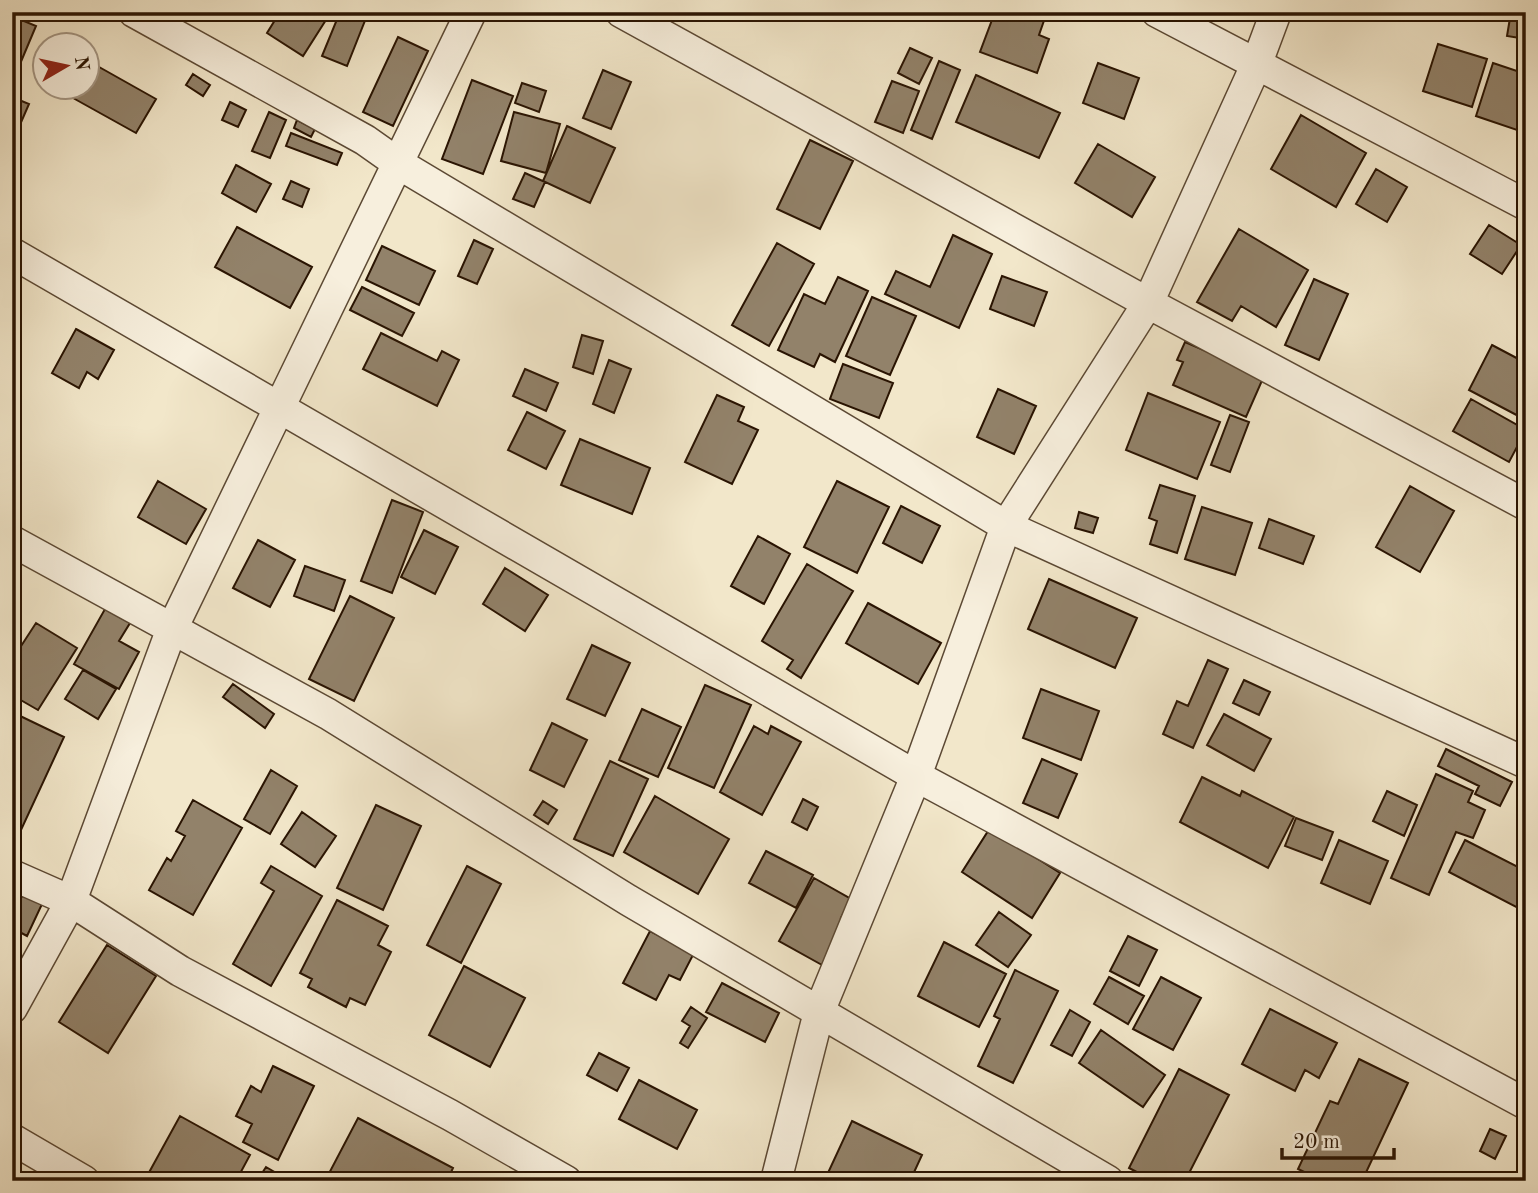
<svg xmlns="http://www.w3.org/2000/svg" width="1538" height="1193" font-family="'Old Standard TT',serif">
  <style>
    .building { fill: #92826a; stroke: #2a1402; stroke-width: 2 }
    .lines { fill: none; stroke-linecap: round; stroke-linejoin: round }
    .minor-casing { stroke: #5c4934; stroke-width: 33 }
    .minor { stroke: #f7efdd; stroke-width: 30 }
  </style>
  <rect width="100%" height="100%" fill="#f2e7ca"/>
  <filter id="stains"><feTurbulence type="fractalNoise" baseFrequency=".00286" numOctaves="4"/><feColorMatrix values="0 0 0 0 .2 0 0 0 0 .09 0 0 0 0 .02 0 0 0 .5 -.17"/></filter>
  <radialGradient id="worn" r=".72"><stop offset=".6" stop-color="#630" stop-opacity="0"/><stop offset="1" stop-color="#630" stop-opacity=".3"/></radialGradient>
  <path class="building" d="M 280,12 L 331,12 L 303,56 L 267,33 Z
    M 340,12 L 351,12 L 366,18 L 347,66 L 322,56 Z
    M 995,12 L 1047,12 L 1039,35 L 1049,39 L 1037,73 L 980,52 Z
    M 1511,12 L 1526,12 L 1526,39 L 1507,36 Z
    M 12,16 L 36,26 L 12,83 Z
    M 398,37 L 428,51 L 393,126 L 363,112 Z
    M 1438,44 L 1487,59 L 1472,107 L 1423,91 Z
    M 910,48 L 932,58 L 919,84 L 898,73 Z
    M 939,61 L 960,70 L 932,139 L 911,130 Z
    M 92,63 L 156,99 L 136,133 L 73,98 L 79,88 L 88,88 L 88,71 Z
    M 1098,63 L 1139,78 L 1124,119 L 1083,103 Z
    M 1493,63 L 1526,74 L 1526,133 L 1476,116 Z
    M 603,70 L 631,82 L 611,129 L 583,118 Z
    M 193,74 L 210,85 L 203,96 L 186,85 Z
    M 976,75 L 1060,113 L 1039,158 L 956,122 Z
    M 472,80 L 513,96 L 483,174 L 442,159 Z
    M 892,81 L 919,91 L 903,133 L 875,122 Z
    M 522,83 L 546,91 L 539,112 L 515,103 Z
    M 12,97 L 29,104 L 12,143 Z
    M 230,102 L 246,110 L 238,127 L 222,120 Z
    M 269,112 L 286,120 L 270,158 L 252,151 Z
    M 514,112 L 560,124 L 546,173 L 501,161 Z
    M 1301,115 L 1366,153 L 1336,207 L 1271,169 Z
    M 297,120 L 315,129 L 311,137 L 294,128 Z
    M 567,126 L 615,148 L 590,203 L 543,181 Z
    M 291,133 L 342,153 L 337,165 L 286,146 Z
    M 810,140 L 853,161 L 820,229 L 777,209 Z
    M 1098,144 L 1155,177 L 1132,217 L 1075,183 Z
    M 236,165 L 271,184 L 256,212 L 222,193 Z
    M 1376,169 L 1407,187 L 1387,222 L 1356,204 Z
    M 525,173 L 545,182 L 534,207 L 513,199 Z
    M 291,181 L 309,189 L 302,207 L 283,199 Z
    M 1489,225 L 1521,245 L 1502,274 L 1470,254 Z
    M 237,227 L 312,267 L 290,308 L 215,267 Z
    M 1239,229 L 1308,270 L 1276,327 L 1241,306 L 1232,321 L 1197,302 Z
    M 953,235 L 992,254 L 959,328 L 885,294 L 896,271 L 930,287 Z
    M 474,240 L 493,249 L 477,284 L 458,276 Z
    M 777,243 L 814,264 L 769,346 L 732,325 Z
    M 382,246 L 435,271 L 419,305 L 366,280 Z
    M 1002,276 L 1047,292 L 1034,326 L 990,309 Z
    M 838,277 L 868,291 L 835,362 L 820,354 L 814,367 L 778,350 L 804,294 L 825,304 Z
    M 1314,279 L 1348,294 L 1319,360 L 1285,345 Z
    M 362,287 L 414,313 L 402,336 L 350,310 Z
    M 872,297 L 916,316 L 890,375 L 846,356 Z
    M 76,329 L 114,350 L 98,379 L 87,372 L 79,388 L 52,373 Z
    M 381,333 L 437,361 L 442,351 L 459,360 L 437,406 L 363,369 Z
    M 582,335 L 603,341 L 593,374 L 573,367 Z
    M 1185,342 L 1264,376 L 1246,417 L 1173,385 L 1183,362 L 1177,360 Z
    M 1492,345 L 1526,363 L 1526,420 L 1469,390 Z
    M 609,360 L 631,369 L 614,413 L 593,404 Z
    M 843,364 L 893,383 L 879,418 L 830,399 Z
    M 525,369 L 558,383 L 546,411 L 513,396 Z
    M 998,389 L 1036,406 L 1014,454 L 977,437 Z
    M 1148,393 L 1220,422 L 1197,479 L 1126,450 Z
    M 717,395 L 744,407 L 738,421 L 758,430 L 732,484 L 685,462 Z
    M 1471,399 L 1526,430 L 1509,462 L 1453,431 Z
    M 527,412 L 565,431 L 546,469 L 508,450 Z
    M 1230,415 L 1249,422 L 1230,472 L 1211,465 Z
    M 580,439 L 650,468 L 632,514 L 561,485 Z
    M 158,481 L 206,509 L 186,544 L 138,517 Z
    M 837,481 L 889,507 L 857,573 L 804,547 Z
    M 1160,485 L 1195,496 L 1177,553 L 1150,544 L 1157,521 L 1149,518 Z
    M 1410,486 L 1454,511 L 1420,572 L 1376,547 Z
    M 392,500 L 423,512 L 392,593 L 361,581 Z
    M 901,506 L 940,526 L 922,563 L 883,543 Z
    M 1202,507 L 1252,523 L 1235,575 L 1185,559 Z
    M 1079,512 L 1098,518 L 1093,533 L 1075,528 Z
    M 1269,519 L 1314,536 L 1303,564 L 1259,548 Z
    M 424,530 L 458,547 L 435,594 L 401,577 Z
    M 758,536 L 790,554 L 764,604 L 731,586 Z
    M 258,540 L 295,560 L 270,607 L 233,588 Z
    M 807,564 L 853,591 L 801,678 L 787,669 L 793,660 L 762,641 Z
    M 305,566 L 345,580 L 334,611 L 294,596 Z
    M 505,568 L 548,595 L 525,631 L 483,604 Z
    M 1049,579 L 1137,618 L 1115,668 L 1028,629 Z
    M 350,596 L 394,618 L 354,701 L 309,679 Z
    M 868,603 L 941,643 L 918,684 L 846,643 Z
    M 105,609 L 130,623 L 119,641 L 139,652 L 119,689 L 74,664 Z
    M 36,623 L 77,648 L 38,710 L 12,695 L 12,660 Z
    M 592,645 L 630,663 L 605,716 L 567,699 Z
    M 1208,660 L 1228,669 L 1193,748 L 1163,734 L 1177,701 L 1188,706 Z
    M 83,670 L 116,689 L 98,719 L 65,699 Z
    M 1244,680 L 1270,692 L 1259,715 L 1233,703 Z
    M 233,684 L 274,714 L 265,728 L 223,697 Z
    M 705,685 L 751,705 L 714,788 L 668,768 Z
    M 1041,689 L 1099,711 L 1081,760 L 1023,738 Z
    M 642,709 L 681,727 L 658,777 L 619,760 Z
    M 16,714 L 64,737 L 21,830 L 12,826 L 12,724 Z
    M 1224,714 L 1271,739 L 1254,771 L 1207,745 Z
    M 552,723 L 587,740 L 564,787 L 530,770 Z
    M 754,726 L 768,734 L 771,726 L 801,742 L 762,815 L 720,792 Z
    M 1446,749 L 1512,782 L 1500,806 L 1475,794 L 1479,786 L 1438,766 Z
    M 1042,759 L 1077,774 L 1058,818 L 1023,803 Z
    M 610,761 L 648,779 L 613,856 L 574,839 Z
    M 271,770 L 297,786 L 270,834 L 244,819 Z
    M 1436,774 L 1473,791 L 1468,802 L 1485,810 L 1473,838 L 1456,832 L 1429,895 L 1391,878 Z
    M 1202,777 L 1240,796 L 1242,791 L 1294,817 L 1268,868 L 1180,822 Z
    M 1387,791 L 1417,805 L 1404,836 L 1373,821 Z
    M 655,796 L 729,839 L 698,894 L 624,852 Z
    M 803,799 L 818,807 L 807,830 L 792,822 Z
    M 193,800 L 242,828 L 193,915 L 149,890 L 167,858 L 171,861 L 185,836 L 176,831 Z
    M 543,801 L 557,810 L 548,824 L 534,815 Z
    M 376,805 L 421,826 L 383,910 L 337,888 Z
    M 302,812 L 336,836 L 315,867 L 281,844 Z
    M 1296,818 L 1333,832 L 1322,860 L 1285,846 Z
    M 990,828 L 1060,873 L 1032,918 L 962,872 Z
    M 1339,840 L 1388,861 L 1370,904 L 1321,883 Z
    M 1465,840 L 1526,871 L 1526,897 L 1520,909 L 1449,872 Z
    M 766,851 L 813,875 L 796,908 L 749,883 Z
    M 271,866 L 322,896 L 271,986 L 233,964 L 274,891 L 261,883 Z
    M 467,866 L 501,884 L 461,963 L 427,945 Z
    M 814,878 L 851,899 L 841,918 L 846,921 L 822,965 L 779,941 Z
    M 24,892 L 43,902 L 27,936 L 12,928 L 12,916 Z
    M 337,900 L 388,926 L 378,945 L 391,952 L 365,1005 L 350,998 L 346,1007 L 308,987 L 312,979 L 300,973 Z
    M 999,912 L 1031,935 L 1008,967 L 976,945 Z
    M 650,931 L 694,953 L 680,980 L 669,975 L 656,1000 L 623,983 Z
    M 1128,936 L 1157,950 L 1139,986 L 1110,971 Z
    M 944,942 L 1006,974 L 979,1027 L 918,996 Z
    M 107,945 L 156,976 L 108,1053 L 59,1022 Z
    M 464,966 L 525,998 L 490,1067 L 429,1035 Z
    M 1015,970 L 1058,991 L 1013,1083 L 978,1066 L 1000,1019 L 994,1016 Z
    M 1109,977 L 1144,996 L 1128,1024 L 1094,1004 Z
    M 1161,977 L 1201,998 L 1173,1050 L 1133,1029 Z
    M 722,983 L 779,1013 L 765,1042 L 706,1012 Z
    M 691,1007 L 707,1018 L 688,1048 L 680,1043 L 690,1026 L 682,1021 Z
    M 1270,1009 L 1337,1043 L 1319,1078 L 1305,1070 L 1295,1091 L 1242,1064 Z
    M 1070,1010 L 1090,1022 L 1072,1056 L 1051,1045 Z
    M 1101,1030 L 1165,1075 L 1143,1107 L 1079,1063 Z
    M 599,1053 L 629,1068 L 617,1091 L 587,1075 Z
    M 1359,1059 L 1408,1083 L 1362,1181 L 1323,1181 L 1298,1169 L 1330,1101 L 1338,1104 Z
    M 273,1066 L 314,1086 L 278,1160 L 243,1142 L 252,1124 L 236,1116 L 251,1086 L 261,1092 Z
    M 1179,1069 L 1229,1095 L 1185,1181 L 1154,1181 L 1129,1168 Z
    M 639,1080 L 697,1110 L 677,1149 L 619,1119 Z
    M 180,1116 L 250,1155 L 236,1181 L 151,1181 L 146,1178 Z
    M 358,1118 L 453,1168 L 447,1181 L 325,1181 Z
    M 852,1121 L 922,1155 L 910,1181 L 840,1181 L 827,1175 Z
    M 1490,1129 L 1506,1136 L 1495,1159 L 1480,1151 Z
    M 266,1167 L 290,1181 L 257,1181 Z"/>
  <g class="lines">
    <defs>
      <path id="minor" d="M 134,12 L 365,140 L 399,164 L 1006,526 L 1526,763
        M 621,12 L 1148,303 L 1526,505
        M 1157,12 L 1526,205
        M 12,253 L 916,776 L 1526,1104
        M 12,541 L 328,714 L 628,900 L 1108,1181
        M 12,875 L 71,901 L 180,971 L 450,1115 L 566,1181
        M 12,1008 L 71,901 L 171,631 L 471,12
        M 12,1139 L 84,1181
        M 776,1181 L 819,1012 L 916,776 L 1006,526 L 1148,303 L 1257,63 L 1276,12"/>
    </defs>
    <use href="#minor" class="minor-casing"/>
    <use href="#minor" class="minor"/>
  </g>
  <rect width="1538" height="1193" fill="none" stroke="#f2e7ca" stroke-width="42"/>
  <rect x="14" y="14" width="1510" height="1165" fill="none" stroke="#2a1402" stroke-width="3.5"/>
  <rect x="21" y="21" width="1496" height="1151" fill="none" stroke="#2a1402" stroke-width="2"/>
  <g transform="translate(66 66) rotate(81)"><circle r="33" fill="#f7efdd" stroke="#a59785" stroke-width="2"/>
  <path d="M0-5L12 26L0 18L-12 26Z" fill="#8f2418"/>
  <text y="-10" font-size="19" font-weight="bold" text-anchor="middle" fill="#2a1402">N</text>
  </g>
  <path d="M1282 1148v10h112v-10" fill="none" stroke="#2a1402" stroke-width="3.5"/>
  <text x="1293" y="1148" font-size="21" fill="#2a1402" stroke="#f7efdd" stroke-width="5" paint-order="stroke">20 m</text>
  <rect width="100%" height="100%" filter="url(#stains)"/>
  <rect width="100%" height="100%" fill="url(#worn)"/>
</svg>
